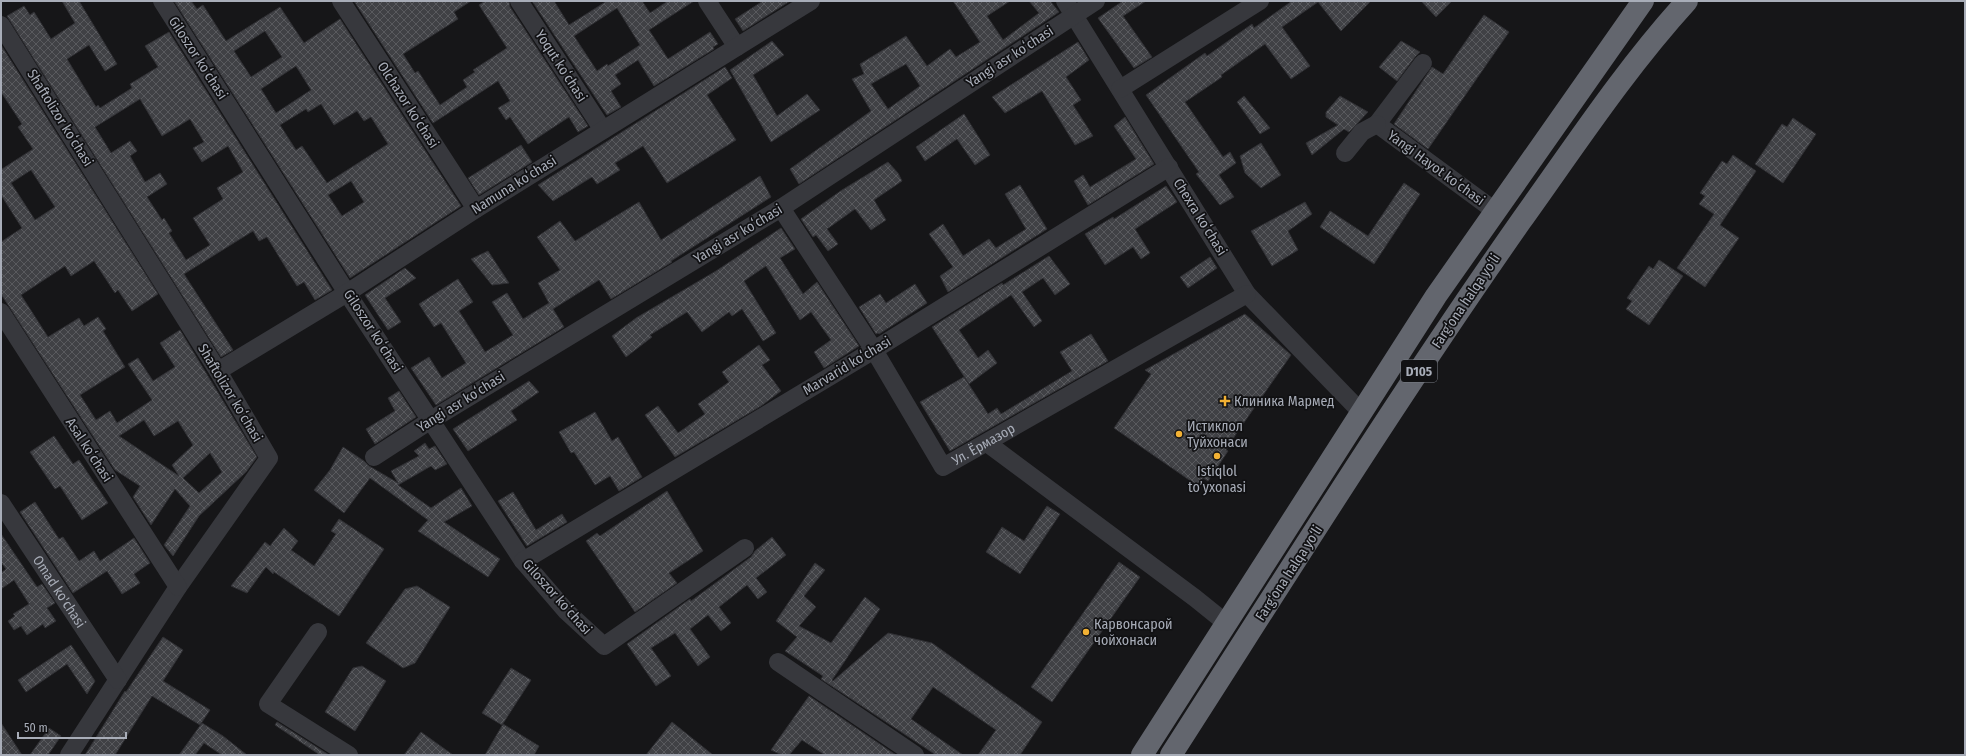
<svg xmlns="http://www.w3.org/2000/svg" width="1966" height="756" font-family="'Fira Sans Condensed',sans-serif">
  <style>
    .building { fill: url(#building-cross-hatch); stroke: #303034; fill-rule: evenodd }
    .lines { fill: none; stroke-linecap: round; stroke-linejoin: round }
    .minor { stroke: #37383d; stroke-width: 18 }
    .highway { stroke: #63666e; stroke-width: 22 }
    .poi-dot { fill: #f2b134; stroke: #111113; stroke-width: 1.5 }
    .labels { text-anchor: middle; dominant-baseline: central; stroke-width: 3.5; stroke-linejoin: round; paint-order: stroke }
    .shield { fill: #111113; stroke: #7b7e86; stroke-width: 1 }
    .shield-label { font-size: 13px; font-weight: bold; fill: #a8adb8 }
    .street-label { font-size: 14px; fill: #a8adb8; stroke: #111113 }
    .poi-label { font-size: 14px; fill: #a8adb8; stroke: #111113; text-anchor: start }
  </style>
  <defs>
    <pattern id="building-cross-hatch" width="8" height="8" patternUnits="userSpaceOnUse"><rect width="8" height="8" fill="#404145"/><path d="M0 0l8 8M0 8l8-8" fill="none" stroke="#595a5e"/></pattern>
  </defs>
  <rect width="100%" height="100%" fill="#161618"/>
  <path class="building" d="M 62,1 L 79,1 L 117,64 L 105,71 L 89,45 L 67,59 L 96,107 L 98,105 L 100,108 L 132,88 L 130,84 L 158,67 L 145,46 L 169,32 L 332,290 L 315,300 L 304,282 L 297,286 L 267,237 L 259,241 L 253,231 L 184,274 L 233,350 L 221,357 L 7,16 L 24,6 L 30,15 L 34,12 L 51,39 L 75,23 ZM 140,99 L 162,136 L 190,119 L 204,142 L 193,148 L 202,162 L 228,146 L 243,172 L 217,188 L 223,199 L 193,218 L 210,245 L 186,260 L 169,233 L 172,231 L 164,218 L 162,220 L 147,197 L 167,184 L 160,173 L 145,182 L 130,156 L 137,151 L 130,141 L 111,153 L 95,127 Z
    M 174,1 L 191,1 L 197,9 L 203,5 L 226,41 L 280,7 L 304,43 L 340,19 L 461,206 L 350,278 ZM 265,31 L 282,57 L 251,77 L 234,51 ZM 296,66 L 311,90 L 276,113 L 261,89 ZM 321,104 L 334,125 L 357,111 L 364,121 L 371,117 L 388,144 L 327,183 L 302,146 L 296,150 L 280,125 L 306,109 L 308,112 ZM 351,181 L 364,202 L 342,216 L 328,195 Z
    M 354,1 L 471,1 L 454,12 L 458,19 L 403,54 L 415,73 L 418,71 L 440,105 L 467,87 L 463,80 L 475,72 L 473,70 L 507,48 L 479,5 L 485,1 L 509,1 L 510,7 L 588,126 L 578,132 L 569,117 L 528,144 L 510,117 L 506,120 L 498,108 L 510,101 L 498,81 L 433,123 Z
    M 532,1 L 554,1 L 569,25 L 607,1 L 642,1 L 650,13 L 668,1 L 694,1 L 649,30 L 668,59 L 710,32 L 718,44 L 713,47 L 714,49 L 654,86 L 638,60 L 615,75 L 621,84 L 611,91 L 621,107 L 607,115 ZM 617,8 L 640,45 L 608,66 L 607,64 L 597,71 L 574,36 Z
    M 763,1 L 790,1 L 743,31 L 735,19 Z
    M 953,1 L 1010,1 L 987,16 L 1003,40 L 1039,13 L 1029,1 L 1050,1 L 1059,12 L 799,184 L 790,169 L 871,111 L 852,79 L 864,74 L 860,64 L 906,36 L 927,66 L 950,49 L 956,57 L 980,42 ZM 906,64 L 920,86 L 888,109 L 871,84 Z
    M 1123,1 L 1146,1 L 1123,16 L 1152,57 L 1134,68 L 1098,18 Z
    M 1292,1 L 1371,1 L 1341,31 L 1318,2 L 1282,27 L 1310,66 L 1291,79 L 1265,44 L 1221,75 L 1222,77 L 1185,102 L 1223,157 L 1230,152 L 1236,163 L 1219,175 L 1234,197 L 1220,205 L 1196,174 L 1199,172 L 1146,95 L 1205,53 L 1207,56 L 1252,24 L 1254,28 Z
    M 1421,1 L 1452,1 L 1436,17 Z
    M 1484,15 L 1509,32 L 1428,149 L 1394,124 L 1432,67 L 1443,74 Z
    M 772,41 L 784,55 L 753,75 L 777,116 L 807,94 L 820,110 L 771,142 L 730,70 Z
    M 1401,41 L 1420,52 L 1415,57 L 1397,81 L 1379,67 Z
    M 1078,42 L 1089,60 L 1066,77 L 1081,100 L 1073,105 L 1093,136 L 1075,145 L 1042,91 L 1005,113 L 992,97 Z
    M 1,45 L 158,294 L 132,311 L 118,290 L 115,293 L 94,261 L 71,276 L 65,266 L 21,295 L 48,337 L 79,318 L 84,326 L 98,317 L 106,329 L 103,331 L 125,367 L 80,395 L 96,420 L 110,411 L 117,423 L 152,400 L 128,364 L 138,358 L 153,381 L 175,367 L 160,343 L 180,330 L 257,457 L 246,472 L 199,516 L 173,556 L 164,545 L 190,506 L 175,489 L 151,525 L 133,497 L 140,486 L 115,470 L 1,294 L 1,242 L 22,228 L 1,195 L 1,167 L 2,169 L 33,149 L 18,127 L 22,124 L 1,92 ZM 31,170 L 55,207 L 35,220 L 11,183 ZM 144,420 L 154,436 L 178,421 L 193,445 L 172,465 L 179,476 L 119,436 ZM 210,453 L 222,472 L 199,493 L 183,478 Z
    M 725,67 L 732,78 L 707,95 L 736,140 L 667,183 L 643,146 L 615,163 L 620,170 L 597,184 L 592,177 L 553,201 L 538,185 Z
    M 1244,96 L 1270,128 L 1260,134 L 1237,102 Z
    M 1340,96 L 1368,112 L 1349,132 L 1344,129 L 1312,155 L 1306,143 L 1338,125 L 1326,117 L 1326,112 Z
    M 964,114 L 990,155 L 975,165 L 957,139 L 925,161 L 916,147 Z
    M 1125,117 L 1154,164 L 1088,205 L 1074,181 L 1083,175 L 1090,187 L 1136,159 L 1114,126 Z
    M 1793,118 L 1816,134 L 1783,183 L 1755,164 L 1782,124 L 1787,127 Z
    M 1261,143 L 1281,175 L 1261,188 L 1245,173 L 1240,156 Z
    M 521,145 L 532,162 L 479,195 L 468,178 Z
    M 1733,155 L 1756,171 L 1720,225 L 1739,238 L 1705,287 L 1677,268 L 1714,214 L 1699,204 L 1705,196 L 1700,193 L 1722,161 L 1727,164 Z
    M 888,162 L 898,173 L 902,181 L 874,200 L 886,220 L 871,230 L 855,209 L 827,229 L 838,244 L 828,251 L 816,235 L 813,237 L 801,219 L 842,190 Z
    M 760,176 L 771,197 L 671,261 L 672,262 L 611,299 L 599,280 L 553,309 L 564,327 L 436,405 L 411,368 L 429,357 L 442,378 L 466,363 L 441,323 L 434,327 L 419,304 L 458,279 L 473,302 L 459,311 L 485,352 L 513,335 L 492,302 L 507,293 L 523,319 L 549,303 L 538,283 L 560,270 L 537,237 L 560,221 L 575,241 L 639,202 L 661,240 Z
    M 1404,183 L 1420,194 L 1374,264 L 1320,227 L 1330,211 L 1368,236 Z
    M 1020,185 L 1047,229 L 948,292 L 940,276 L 953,267 L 929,234 L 943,224 L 963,256 L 989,239 L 996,248 L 1026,229 L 1005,194 Z
    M 1166,186 L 1177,202 L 1135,229 L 1150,253 L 1141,259 L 1133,247 L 1105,265 L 1085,234 L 1113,217 L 1114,219 Z
    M 1305,202 L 1312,214 L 1288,231 L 1298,250 L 1272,266 L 1251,231 Z
    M 781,228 L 795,249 L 780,258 L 803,294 L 817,282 L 859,346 L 824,368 L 814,352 L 831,340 L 811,312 L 800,320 L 766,266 L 744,281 L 776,333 L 763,341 L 742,309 L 732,316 L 729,312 L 702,332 L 687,312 L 650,335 L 652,337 L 626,357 L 612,336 L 636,318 L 716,271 Z
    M 488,251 L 509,283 L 492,285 L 471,259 Z
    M 1049,256 L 1070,284 L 1055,295 L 1043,278 L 1022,292 L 1042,321 L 1034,327 L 1011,295 L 959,330 L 978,358 L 988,350 L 997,363 L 969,384 L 932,327 L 1002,283 L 1003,285 Z
    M 1210,257 L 1217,268 L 1188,288 L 1180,277 Z
    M 1659,260 L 1683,276 L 1649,325 L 1626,309 L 1632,301 L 1627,298 L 1649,266 L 1653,269 Z
    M 405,268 L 416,278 L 385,298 L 401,322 L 388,330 L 365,295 Z
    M 915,284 L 927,303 L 879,334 L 878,333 L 876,334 L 859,307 L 880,294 L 886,303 Z
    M 1245,314 L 1291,355 L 1236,434 L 1226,450 L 1228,451 L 1208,481 L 1203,478 L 1198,486 L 1114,428 L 1151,374 L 1145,370 Z
    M 1091,334 L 1108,361 L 950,451 L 920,402 L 964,377 L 988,414 L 997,408 L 1001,414 L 1072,371 L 1060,352 Z
    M 759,345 L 770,360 L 762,365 L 781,391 L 761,406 L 675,457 L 645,415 L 658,406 L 678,433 L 705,414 L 698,404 L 729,382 L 722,372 Z
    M 529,381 L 539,392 L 511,411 L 517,420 L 468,451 L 453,429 Z
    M 399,391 L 416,417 L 375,444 L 366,429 L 395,411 L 388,398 Z
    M 595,412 L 612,441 L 618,437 L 642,477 L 619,491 L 610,476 L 595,485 L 574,452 L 571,453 L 559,432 Z
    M 54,436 L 73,464 L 79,460 L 108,503 L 82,520 L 60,486 L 55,489 L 30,452 Z
    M 425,443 L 429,449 L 435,446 L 447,464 L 435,470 L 431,466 L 398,485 L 431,508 L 461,488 L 472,506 L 444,522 L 500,559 L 488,577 L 418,531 L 428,520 L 370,478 L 344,513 L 314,490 L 330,470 L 343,447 L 364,461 L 369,466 L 398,483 L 391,471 L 419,456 L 414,451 Z
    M 667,491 L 703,551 L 669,573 L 677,583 L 635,612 L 586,541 L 597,533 L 600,536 Z
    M 513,492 L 536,530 L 562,514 L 567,522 L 527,546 L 498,501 Z
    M 35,502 L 59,539 L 63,537 L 79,561 L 94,551 L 100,561 L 134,538 L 150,563 L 134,574 L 140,583 L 122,594 L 107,571 L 73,593 L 20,512 Z
    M 1047,506 L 1060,514 L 1020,574 L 986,552 L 1002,527 L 1024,541 Z
    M 339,519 L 384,549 L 339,616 L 274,572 L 273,574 L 266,567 L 247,593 L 231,586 L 265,542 L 270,546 L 284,528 L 298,541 L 291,550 L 314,566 L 336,534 L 331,531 Z
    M 1,534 L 37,587 L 42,584 L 55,603 L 47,608 L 56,621 L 45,628 L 43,624 L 27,635 L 21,626 L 14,630 L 8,621 L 15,616 L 13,614 L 29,604 L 14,580 L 1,589 L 1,573 L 6,569 L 1,562 Z
    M 772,537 L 786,555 L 756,578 L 767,592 L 758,599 L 747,585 L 719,607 L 731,623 L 721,631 L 708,615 L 690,629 L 710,657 L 698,666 L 675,633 L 651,648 L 671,676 L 656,686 L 627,644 L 690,599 L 691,601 L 751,557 L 755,551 Z
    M 1119,562 L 1140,577 L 1052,702 L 1031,687 Z
    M 815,563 L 825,570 L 804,596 L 816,607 L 799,626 L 831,643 L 865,597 L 880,609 L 832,680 L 833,681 L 888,633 L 932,643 L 1042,722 L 1020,755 L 978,755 L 996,730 L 933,687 L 911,719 L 963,755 L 936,755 L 821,679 L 823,676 L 785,651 L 797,637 L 776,621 Z
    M 417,586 L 450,607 L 415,663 L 403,668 L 366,643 L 405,589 Z
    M 163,637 L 183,650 L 163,681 L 210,710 L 200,725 L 152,696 L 115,755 L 85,755 L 125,691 L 126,692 Z
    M 71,645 L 95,681 L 87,694 L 67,664 L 26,692 L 18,680 Z
    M 362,666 L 386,681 L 355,731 L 325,712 L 353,668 Z
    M 511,668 L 531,680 L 502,725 L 482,713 Z
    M 809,696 L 896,755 L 825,755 L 802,740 L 789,755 L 782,755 L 771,750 Z
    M 277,722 L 329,755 L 320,755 L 275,725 Z
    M 672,722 L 713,755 L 646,755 Z
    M 1,723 L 22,755 L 1,755 Z
    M 202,723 L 223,736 L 247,755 L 222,755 L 204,743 L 195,755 L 179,755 Z
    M 503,724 L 539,746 L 534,755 L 485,755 Z
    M 49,728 L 61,736 L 48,755 L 30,755 Z
    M 421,732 L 453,755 L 404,755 Z"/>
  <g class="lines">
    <g class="minor">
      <path d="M 162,1 L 347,293 L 523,561 L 566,611 L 604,646 L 745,548"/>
      <path d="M 341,1 L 476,209"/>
      <path d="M 519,1 L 603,130"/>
      <path d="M 707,1 L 737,47"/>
      <path d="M 1065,1 L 1247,294 L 1361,412"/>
      <path d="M 1,25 L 218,371 L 269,458 L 178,587 L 69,755"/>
      <path d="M 1423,63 L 1377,124 L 1495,211"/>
      <path d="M 1120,89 L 1260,1"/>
      <path d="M 1345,153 L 1362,132 L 1377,124"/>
      <path id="s1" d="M 781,208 L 874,350 L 943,467 L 1247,294"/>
      <path d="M 1,312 L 178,587"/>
      <path d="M 218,371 L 347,293 L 476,209 L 811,1"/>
      <path d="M 987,443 L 1195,598 L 1226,623"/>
      <path d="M 374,457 L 431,420 L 781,208 L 1096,1"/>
      <path id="s2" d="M 1,503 L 118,680"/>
      <path d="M 523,561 L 874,350 L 1169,167"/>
      <path d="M 318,632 L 268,704 L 349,755"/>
      <path d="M 778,662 L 915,755"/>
    </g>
    <path class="highway" d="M 1142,755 L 1436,296 L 1643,1
      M 1171,755 C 1286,576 1399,395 1521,221 C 1574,147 1625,69 1687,1"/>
  </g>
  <g class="poi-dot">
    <path d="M1223 395h4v4h4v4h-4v4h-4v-4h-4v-4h4z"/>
    <circle cx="1179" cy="434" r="4"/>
    <circle cx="1217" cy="456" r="4"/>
    <circle cx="1086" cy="632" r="4"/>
  </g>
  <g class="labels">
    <rect class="shield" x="1401" y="360" width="36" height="22" rx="3"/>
    <g class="shield-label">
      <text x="1419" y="371">D105</text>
    </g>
    <g class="street-label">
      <text transform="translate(1010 57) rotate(-33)">Yangi asr koʻchasi</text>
      <text transform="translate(198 58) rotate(57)">Giloszor koʻchasi</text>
      <text transform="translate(561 66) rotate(57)">Yoqut koʻchasi</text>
      <text transform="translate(408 105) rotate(57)">Olchazor koʻchasi</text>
      <text transform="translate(60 118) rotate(58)">Shaftolizor koʻchasi</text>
      <text transform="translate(1436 168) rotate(36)">Yangi Hayot koʻchasi</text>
      <text transform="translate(514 185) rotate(-32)">Namuna koʻchasi</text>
      <text transform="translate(1200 217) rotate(58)">Chexra koʻchasi</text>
      <text transform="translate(738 234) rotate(-31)">Yangi asr koʻchasi</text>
      <text transform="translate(1466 301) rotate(-56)">Farg‘ona halqa yo‘li</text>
      <text transform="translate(373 331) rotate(57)">Giloszor koʻchasi</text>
      <text transform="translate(847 366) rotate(-31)">Marvarid koʻchasi</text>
      <text transform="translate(230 393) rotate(59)">Shaftolizor koʻchasi</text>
      <text transform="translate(461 402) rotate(-32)">Yangi asr koʻchasi</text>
      <text stroke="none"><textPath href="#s1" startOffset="352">Ул. Ёрмазор</textPath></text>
      <text transform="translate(89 450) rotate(57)">Asal koʻchasi</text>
      <text transform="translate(1289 573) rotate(-57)">Farg‘ona halqa yo‘li</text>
      <text stroke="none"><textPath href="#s2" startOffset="106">Omad ko'chasi</textPath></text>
      <text transform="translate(557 597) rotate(48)">Giloszor koʻchasi</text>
    </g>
    <g class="poi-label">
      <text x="1234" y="401">Клиника Мармед</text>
      <text x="1187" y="426">Истиклол<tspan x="1187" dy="16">Туйхонаси</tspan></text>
      <text x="1217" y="471" text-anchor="middle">Istiqlol<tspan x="1217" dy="16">to’yxonasi</tspan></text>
      <text x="1094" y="624">Карвонсарой<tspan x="1094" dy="16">чойхонаси</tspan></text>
    </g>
  </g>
  <rect width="1966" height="756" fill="none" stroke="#a8adb8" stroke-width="4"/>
  <path d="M18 732v6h108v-6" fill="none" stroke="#a8adb8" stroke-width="2"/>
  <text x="24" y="732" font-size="12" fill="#a8adb8" stroke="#111113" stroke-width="3" paint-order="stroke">50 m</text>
</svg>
